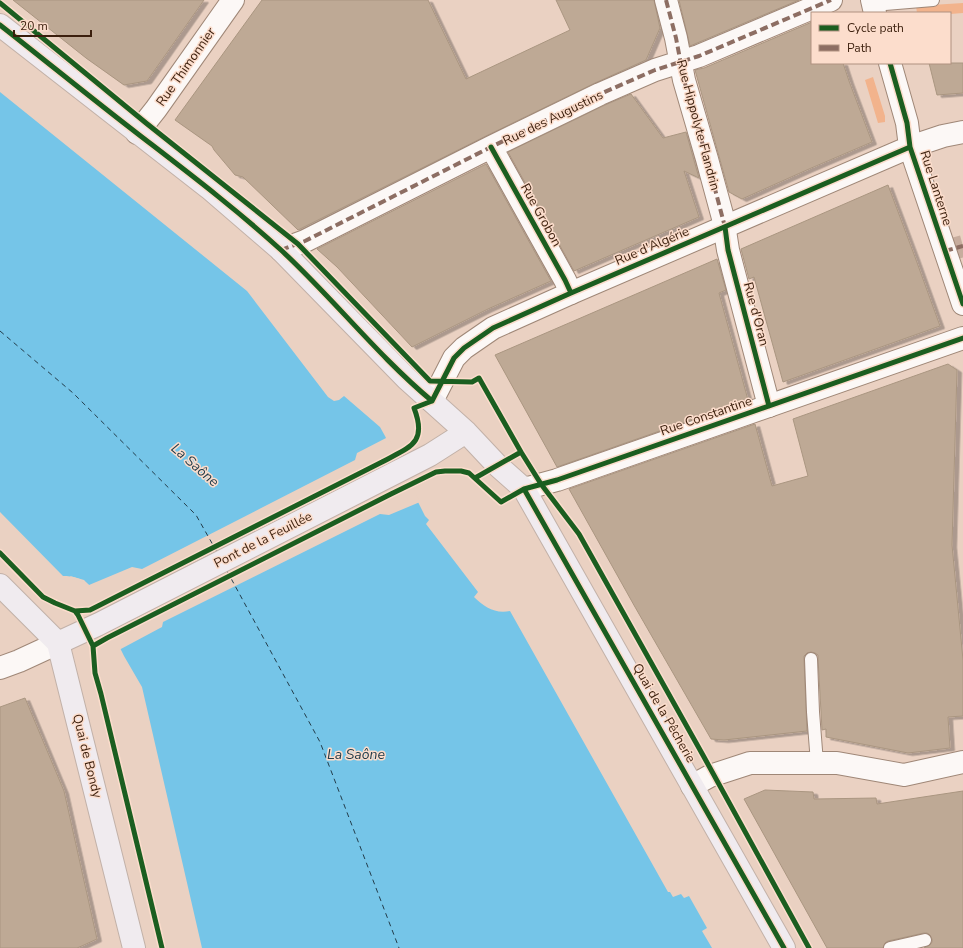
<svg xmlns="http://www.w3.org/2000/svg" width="963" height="948" font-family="'Nunito Sans',sans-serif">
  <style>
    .green { fill: #f2b38c }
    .water { fill: #75c5e8 }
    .pier { fill: #ead1c2 }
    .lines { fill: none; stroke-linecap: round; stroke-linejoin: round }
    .ferry { stroke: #233d4b; stroke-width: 1; stroke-dasharray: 5 4; stroke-linecap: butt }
    .building { fill: #bea995; stroke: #aa9681; filter: url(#shadow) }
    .street-tunnel { stroke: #c7ad9e; stroke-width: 22; stroke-dasharray: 22 11; stroke-linecap: butt }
    .lane-casing { stroke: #9f8777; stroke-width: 14 }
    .street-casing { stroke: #9f8777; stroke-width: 24 }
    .secondary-casing { stroke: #9f8777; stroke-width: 24 }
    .primary-casing { stroke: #c2b1a8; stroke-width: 24 }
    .lane { stroke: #fcf8f6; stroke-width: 12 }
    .street { stroke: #fcf8f6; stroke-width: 22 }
    .secondary { stroke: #fcf8f6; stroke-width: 22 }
    .primary { stroke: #f0ebef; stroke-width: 22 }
    .quiet { stroke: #8d6e63; stroke-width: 4; stroke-dasharray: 8 4; stroke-linecap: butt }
    .cycleway-casing { stroke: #fcddcc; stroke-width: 8 }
    .cycleway { stroke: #1b5e20; stroke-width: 5 }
    .labels { text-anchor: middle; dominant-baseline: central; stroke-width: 3; stroke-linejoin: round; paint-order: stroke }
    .street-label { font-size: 13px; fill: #3b1f0d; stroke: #fcddcc }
    .water-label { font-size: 14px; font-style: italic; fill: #233d4b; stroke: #fcddcc }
  </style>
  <defs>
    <filter id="shadow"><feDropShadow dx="4.5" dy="2.5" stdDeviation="0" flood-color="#0004"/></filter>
  </defs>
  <rect width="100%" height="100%" fill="#ead1c2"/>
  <path class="green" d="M 963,3 L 963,13 L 950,14 L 950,13 L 917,13 L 916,6 Z
    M 873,77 L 885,116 L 885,122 L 878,123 L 865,80 Z"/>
  <path class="water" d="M 0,92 L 247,291 L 328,397 L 334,401 L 339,400 L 344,396 L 380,427 L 385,436 L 425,516 L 429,520 L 426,524 L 478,592 L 474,597 C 484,607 495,614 510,611 L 668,892 L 670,892 L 673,897 L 681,894 L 684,898 L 689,896 L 707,928 L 702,931 L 712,948 L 202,948 L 142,687 L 124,656 L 89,585 C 81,578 73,576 63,576 L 0,512 Z"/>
  <path class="pier" d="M 388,437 L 420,502 L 389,515 L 380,514 L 163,622 L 162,627 L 119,650 L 87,586 L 83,582 L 72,579 L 70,576 L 84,580 L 89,585 L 132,567 L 142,569 L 355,460 L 357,453 Z"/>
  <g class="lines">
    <path class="ferry" d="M 0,331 L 73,393 L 196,515 L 217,552
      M 227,571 L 320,742 L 399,948"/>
  </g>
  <path class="building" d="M 13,0 L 204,0 L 147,81 L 124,85 L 86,58 Z
    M 262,0 L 428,0 L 466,79 L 570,30 L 556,0 L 654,0 L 660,28 L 646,60 L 595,83 L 486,136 L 298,230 L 243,177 L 235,175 L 214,150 L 212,146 L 175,120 Z
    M 679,0 L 799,0 L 690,46 Z
    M 812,22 L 812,63 L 843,63 L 849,81 L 872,142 L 809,169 L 742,199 L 729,192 L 695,70 L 704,68 Z
    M 929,63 L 963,63 L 963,93 L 937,95 Z
    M 631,94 L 663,138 L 686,132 L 699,178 L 684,171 L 699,217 L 574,271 L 508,152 L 605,105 Z
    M 486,164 L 551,281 L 488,309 L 412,347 L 337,267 L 317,249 Z
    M 888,185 L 915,257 L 940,326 L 783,382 L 754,277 L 749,279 L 741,249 Z
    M 717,259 L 726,290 L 719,293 L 748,400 L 557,467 L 495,355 Z
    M 948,364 L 957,370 L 952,545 L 963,660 L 963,716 L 948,717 L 950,748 L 908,753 L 826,737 L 826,729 L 822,730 L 818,658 L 818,655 L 815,653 L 811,652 L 807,653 L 804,656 L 804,659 L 807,731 L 724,740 L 711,739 L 635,607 L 569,489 L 755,424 L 772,486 L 808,476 L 793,419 Z
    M 25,698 L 64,791 L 97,939 L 84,945 L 77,948 L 0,948 L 0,707 Z
    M 765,790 L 813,792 L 814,799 L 876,798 L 877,804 L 963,791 L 963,948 L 924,948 L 930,945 L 932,942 L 932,939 L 930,935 L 927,933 L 924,933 L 888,941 L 885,943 L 883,948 L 827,948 L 744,799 Z"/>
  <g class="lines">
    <path class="street-tunnel" d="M 945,251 L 963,246"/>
    <defs>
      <path id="lane" d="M 873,5 L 933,0
        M 811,659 L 813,712 L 817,763
        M 890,948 L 925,940"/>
      <path id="street" d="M 666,0 L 676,38 L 684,80 L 707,159 L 723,218 L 728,250 L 769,406
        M 137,133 L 156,109 L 233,0
        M 491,147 L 565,280 L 571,293
        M 910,147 L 943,136 L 963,132
        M 281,250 L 305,241 L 491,147 L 600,94 L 655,70 L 699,56 L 831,0
        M 0,668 L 19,661 L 58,643
        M 692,786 L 710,776 L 750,763 L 837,763 L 904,775 L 963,762"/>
      <path id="secondary" d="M 872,0 L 875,13
        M 890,63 L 907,123 L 910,147 L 963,304
        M 432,401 L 454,358 L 464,348 L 493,328 L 571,293 L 910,147
        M 524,489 L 557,480 L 963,338"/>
      <path id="primary" d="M 0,25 L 209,188 L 281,250 L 407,379 L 466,432 L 497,465 L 524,489 L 784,948
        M 0,585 L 58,643 L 134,948
        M 58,643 L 99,624 L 430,455 L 466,432"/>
    </defs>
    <use href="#lane" class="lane-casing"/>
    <use href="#street" class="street-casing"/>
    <use href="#secondary" class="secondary-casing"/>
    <use href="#primary" class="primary-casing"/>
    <use href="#lane" class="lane"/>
    <use href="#street" class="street"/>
    <use href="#secondary" class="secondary"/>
    <use href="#primary" class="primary"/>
    <path class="quiet" d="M 666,0 L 676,38 L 684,80 L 707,159 L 725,227
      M 281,250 L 305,241 L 491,147 L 600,94 L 655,70 L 699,56 L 831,0
      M 945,251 L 963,246"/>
    <defs>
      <path id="cycleway" d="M 0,3 L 146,123 L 298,244 L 430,381 L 472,382 L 479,378 L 521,452 L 541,484 L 579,534 L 704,757 L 809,948
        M 0,25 C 46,61 91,98 138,134 C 186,171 235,208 281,250 C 333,298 377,355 432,401
        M 890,63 L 907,123 L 910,147 L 963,304
        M 491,147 L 565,280 L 571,293
        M 725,227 L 728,250 L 769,406
        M 432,401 L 454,358 L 464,348 L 493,328 L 571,293 L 910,147
        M 475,478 L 521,452
        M 524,489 L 784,948
        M 0,553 L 43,597 L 55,603 L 75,611 L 78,615 L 93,646 L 95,673 L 101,694 L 162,948
        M 75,611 L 90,610 L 98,606 L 382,462 C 409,447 428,444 414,408 L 432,401
        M 93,646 L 107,638 L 391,494 L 436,472 L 445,471 L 461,471 L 469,473 L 501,502 L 524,489 L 557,480 L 963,338"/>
    </defs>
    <use href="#cycleway" class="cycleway-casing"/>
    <use href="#cycleway" class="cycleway"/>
  </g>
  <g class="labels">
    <g class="street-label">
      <text transform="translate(186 67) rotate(-55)">Rue Thimonnier</text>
      <text transform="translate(553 118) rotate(-26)">Rue des Augustins</text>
      <text transform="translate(698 125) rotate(75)">Rue Hippolyte Flandrin</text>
      <text transform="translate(936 188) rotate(72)">Rue Lanterne</text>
      <text transform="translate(541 215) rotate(61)">Rue Grobon</text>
      <text transform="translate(652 246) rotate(-23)">Rue d'Algérie</text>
      <text transform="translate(756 314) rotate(75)">Rue d'Oran</text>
      <text transform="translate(706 416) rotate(-19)">Rue Constantine</text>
      <text transform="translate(263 540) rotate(-27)">Pont de la Feuillée</text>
      <text transform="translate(664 713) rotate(60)">Quai de la Pêcherie</text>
      <text transform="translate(87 756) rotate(76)">Quai de Bondy</text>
    </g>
    <g class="water-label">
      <text transform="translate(195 465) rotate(41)">La Saône</text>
      <text x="356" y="754">La Saône</text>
    </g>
  </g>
  <rect x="811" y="12" width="140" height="52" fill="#fcddcc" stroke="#af9180"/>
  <rect x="819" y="25" width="20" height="6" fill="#1b5e20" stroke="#af9180"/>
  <text x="847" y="32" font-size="12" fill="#3b1f0d">Cycle path</text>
  <rect x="819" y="45" width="20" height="6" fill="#8d6e63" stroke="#af9180"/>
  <text x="847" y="52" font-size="12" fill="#3b1f0d">Path</text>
  <path d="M14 30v6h77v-6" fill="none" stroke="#3b1f0d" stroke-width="2"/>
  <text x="20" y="30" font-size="12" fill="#3b1f0d" stroke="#fcddcc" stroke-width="3" paint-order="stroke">20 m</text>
</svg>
